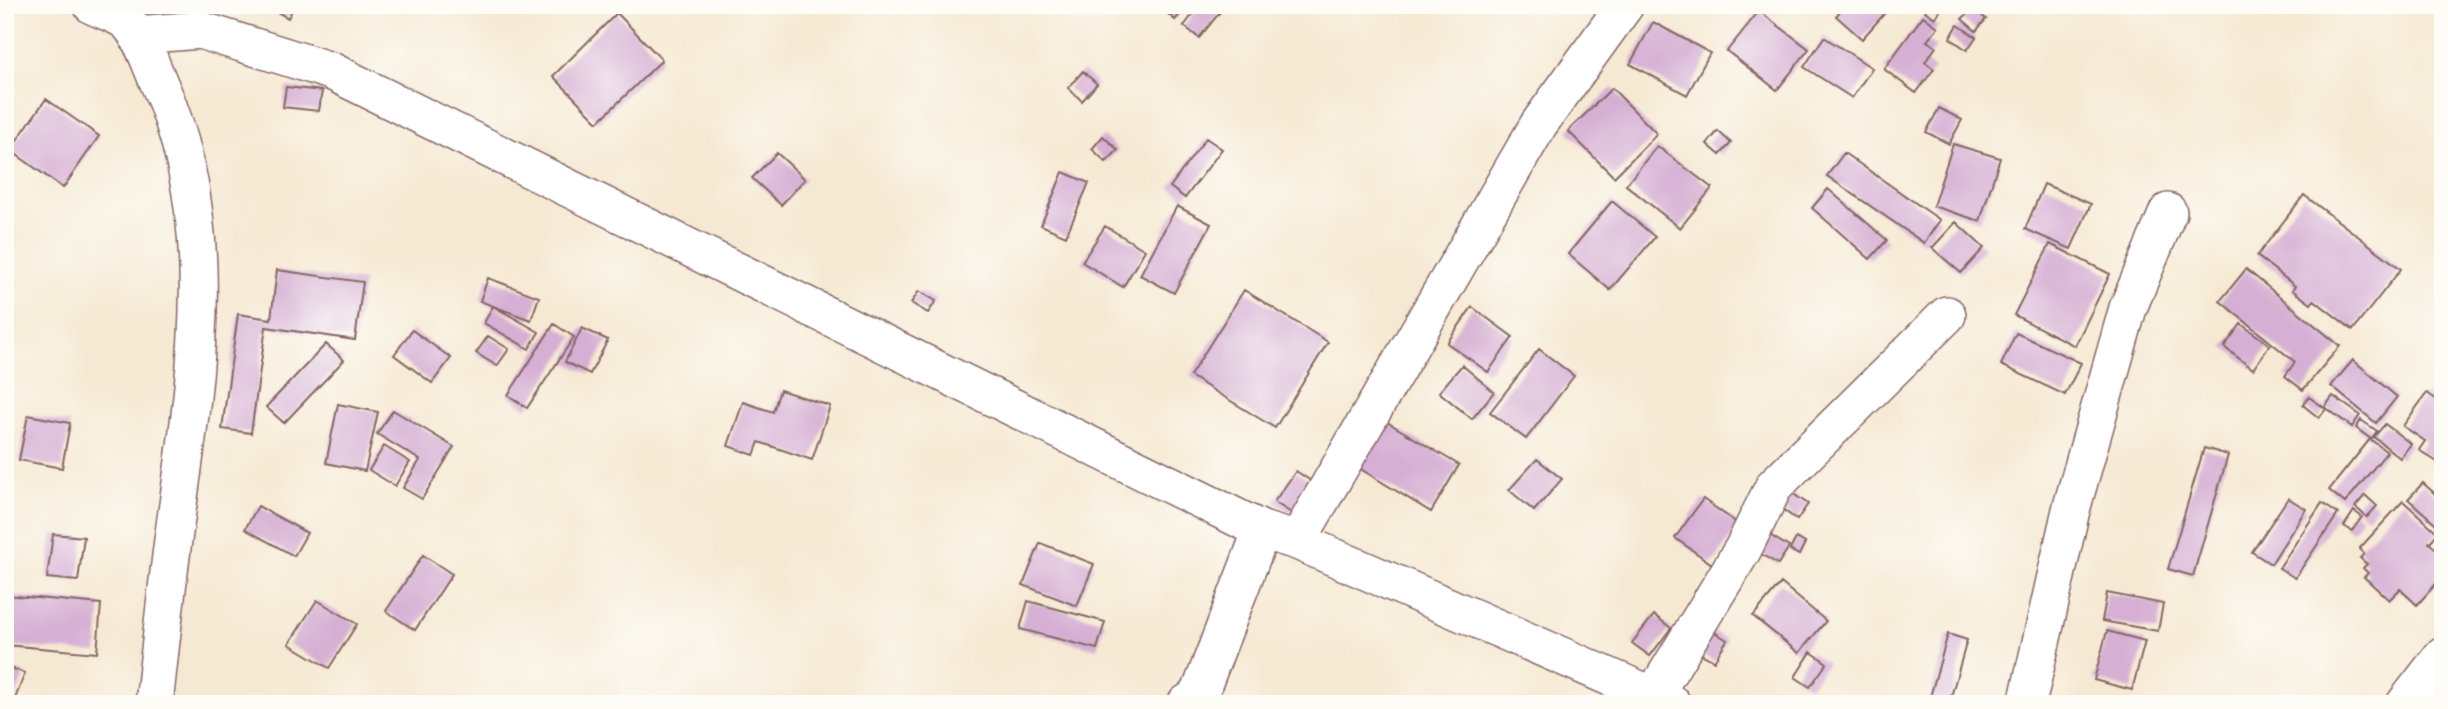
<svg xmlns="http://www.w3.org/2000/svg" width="2448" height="709" font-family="Vollkorn,serif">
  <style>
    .building { fill: #d6b0d4 }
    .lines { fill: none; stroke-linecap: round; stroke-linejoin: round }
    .minor-casing { stroke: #866666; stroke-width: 40 }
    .minor { stroke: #fff; stroke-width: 37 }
  </style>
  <rect width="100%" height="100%" fill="#fdfcf7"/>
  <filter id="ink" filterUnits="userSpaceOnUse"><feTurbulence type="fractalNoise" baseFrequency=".0143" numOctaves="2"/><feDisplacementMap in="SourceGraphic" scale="14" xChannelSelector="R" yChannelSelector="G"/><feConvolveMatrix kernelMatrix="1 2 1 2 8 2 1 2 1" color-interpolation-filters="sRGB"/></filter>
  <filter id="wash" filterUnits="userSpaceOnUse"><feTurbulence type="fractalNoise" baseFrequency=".00686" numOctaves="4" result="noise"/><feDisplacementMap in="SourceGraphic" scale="28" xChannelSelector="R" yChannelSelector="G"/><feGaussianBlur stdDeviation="1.57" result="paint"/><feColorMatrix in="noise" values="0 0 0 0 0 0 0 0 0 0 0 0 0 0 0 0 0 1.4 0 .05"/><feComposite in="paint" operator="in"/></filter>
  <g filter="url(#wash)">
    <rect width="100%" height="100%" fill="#f6e9d3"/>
    <g id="blocks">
      <path class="building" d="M 264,5 L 295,5 L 288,18 Z
        M 1158,5 L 1188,5 L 1175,20 Z
        M 1200,5 L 1213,5 L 1220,12 L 1199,38 L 1184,26 Z
        M 1845,5 L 1892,5 L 1862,39 L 1836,16 Z
        M 1929,5 L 1944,5 L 1935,18 L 1925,11 Z
        M 1973,8 L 1986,19 L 1976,31 L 1962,19 Z
        M 1759,11 L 1809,49 L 1777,90 L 1727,51 Z
        M 617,13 L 662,60 L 598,122 L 553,76 Z
        M 1923,16 L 1938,27 L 1927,41 L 1936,47 L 1925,62 L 1934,69 L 1916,93 L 1884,69 Z
        M 1653,22 L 1710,53 L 1687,95 L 1630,64 Z
        M 1958,25 L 1976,37 L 1967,50 L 1950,38 Z
        M 1824,37 L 1872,68 L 1852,98 L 1804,67 Z
        M 1083,71 L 1097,84 L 1082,101 L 1068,88 Z
        M 286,87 L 322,91 L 319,111 L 283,107 Z
        M 1612,88 L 1657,134 L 1614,177 L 1568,131 Z
        M 46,99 L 99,136 L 63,188 L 10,150 Z
        M 1939,108 L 1962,120 L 1949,144 L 1926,132 Z
        M 1718,131 L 1731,143 L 1720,155 L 1707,144 Z
        M 1103,136 L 1118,150 L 1106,162 L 1092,149 Z
        M 1206,138 L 1222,149 L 1185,198 L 1170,187 Z
        M 1953,144 L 2000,158 L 1980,221 L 1933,206 Z
        M 1657,146 L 1712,188 L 1680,228 L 1626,185 Z
        M 777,153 L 805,179 L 781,205 L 752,178 Z
        M 1844,153 L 1940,220 L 1924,243 L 1827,176 Z
        M 1063,172 L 1089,183 L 1066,236 L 1041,225 Z
        M 2044,184 L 2091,204 L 2071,249 L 2025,229 Z
        M 1828,189 L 1887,240 L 1870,259 L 1812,208 Z
        M 2304,195 L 2401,269 L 2353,330 L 2314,300 L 2311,304 L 2292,290 L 2295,286 L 2257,256 Z
        M 1612,201 L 1655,237 L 1610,290 L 1568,254 Z
        M 1177,206 L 1211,224 L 1174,293 L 1140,275 Z
        M 1956,222 L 1984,248 L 1961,273 L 1932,248 Z
        M 1105,226 L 1145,250 L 1123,287 L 1082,262 Z
        M 2050,244 L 2110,274 L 2075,346 L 2014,315 Z
        M 2246,269 L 2340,346 L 2303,390 L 2285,376 L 2295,362 L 2220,301 Z
        M 277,270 L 363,282 L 355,340 L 266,327 L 251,433 L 222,429 L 238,314 L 271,319 Z
        M 488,278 L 539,297 L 531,320 L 493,306 L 539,332 L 529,349 L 484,323 L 493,306 L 480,301 Z
        M 1244,290 L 1328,342 L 1275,428 L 1190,376 Z
        M 919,291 L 936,301 L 928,313 L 911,303 Z
        M 1472,307 L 1513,337 L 1488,372 L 1447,343 Z
        M 554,324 L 574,337 L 527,408 L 508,395 Z
        M 2241,324 L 2270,345 L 2253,369 L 2224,347 Z
        M 582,328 L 608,340 L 590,374 L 565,362 Z
        M 412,330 L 451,358 L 432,383 L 394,355 Z
        M 2016,333 L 2081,363 L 2065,395 L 2001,365 Z
        M 488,336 L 509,349 L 497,366 L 476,353 Z
        M 326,344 L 344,360 L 284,423 L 266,407 Z
        M 1539,349 L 1574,376 L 1526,439 L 1490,412 Z
        M 2353,360 L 2397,397 L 2376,423 L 2331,386 Z
        M 1462,365 L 1494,392 L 1472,419 L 1439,392 Z
        M 780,390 L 830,406 L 812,460 L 759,442 L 754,455 L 728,446 L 743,402 L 773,412 Z
        M 2427,393 L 2443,404 L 2443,466 L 2419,450 L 2425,441 L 2403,426 Z
        M 2333,396 L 2360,415 L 2352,427 L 2325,407 Z
        M 2309,397 L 2326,409 L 2319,418 L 2303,405 Z
        M 338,404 L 378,412 L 365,471 L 326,463 Z
        M 393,410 L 454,447 L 422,499 L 403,488 L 420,460 L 377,434 Z
        M 28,415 L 70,423 L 62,468 L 19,460 Z
        M 2361,420 L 2377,431 L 2371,439 L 2356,428 Z
        M 1387,422 L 1459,465 L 1431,512 L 1359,468 Z
        M 2385,424 L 2411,444 L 2400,458 L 2374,437 Z
        M 2370,439 L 2387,452 L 2345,503 L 2329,490 Z
        M 384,446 L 410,462 L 395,486 L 369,470 Z
        M 2204,448 L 2228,455 L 2193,576 L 2168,569 Z
        M 1537,459 L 1562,479 L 1534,511 L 1509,490 Z
        M 1296,471 L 1314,483 L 1293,514 L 1274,502 Z
        M 2423,483 L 2443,501 L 2443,530 L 2408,499 Z
        M 1792,493 L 1808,504 L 1797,520 L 1781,508 Z
        M 2365,495 L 2377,506 L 2367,517 L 2355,507 Z
        M 2288,498 L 2306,509 L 2271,564 L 2252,552 Z
        M 1703,499 L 1740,525 L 1712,564 L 1675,538 Z
        M 2403,501 L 2438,533 L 2429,543 L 2443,555 L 2443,576 L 2417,605 L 2400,589 L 2389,600 L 2364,577 L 2368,573 L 2363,568 L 2367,564 L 2360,558 L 2364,554 L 2359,549 Z
        M 2322,503 L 2338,514 L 2295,578 L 2279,568 Z
        M 258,506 L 307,533 L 294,556 L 245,529 Z
        M 2354,511 L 2362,517 L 2352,531 L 2344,526 Z
        M 53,534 L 84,537 L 78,581 L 47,578 Z
        M 1768,534 L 1789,547 L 1778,564 L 1757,552 Z
        M 1796,538 L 1805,543 L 1799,555 L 1790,550 Z
        M 1040,543 L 1094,564 L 1077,606 L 1023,585 Z
        M 423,555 L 452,574 L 415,630 L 386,611 Z
        M 1781,583 L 1826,621 L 1799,653 L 1753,616 Z
        M 2107,593 L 2163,604 L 2158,631 L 2102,621 Z
        M 5,595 L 101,604 L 97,653 L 5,645 Z
        M 317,600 L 357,624 L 329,668 L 289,644 Z
        M 1028,601 L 1105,622 L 1097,649 L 1020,629 Z
        M 1654,615 L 1671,628 L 1650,656 L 1632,643 Z
        M 1713,631 L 1727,640 L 1714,661 L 1699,653 Z
        M 2107,631 L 2145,641 L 2132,690 L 2094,680 Z
        M 1948,634 L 1967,640 L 1949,704 L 1928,704 Z
        M 1811,652 L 1827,663 L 1810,687 L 1795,677 Z
        M 5,666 L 25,673 L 13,704 L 5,704 Z"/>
    </g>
  </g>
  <g filter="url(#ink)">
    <use href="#blocks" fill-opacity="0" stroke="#866666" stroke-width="2"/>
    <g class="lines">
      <defs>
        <path id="minor" d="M 92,5 C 103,11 121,15 129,24 C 143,39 150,63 158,81 C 224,227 194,388 173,540 C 166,595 160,649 154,704
          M 137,35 L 200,30 L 331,71 L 1262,530 L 1297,541 L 1672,704
          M 1297,541 L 1539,124 L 1625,5
          M 1654,695 L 1743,549 L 1774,486 L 1947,315
          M 1186,704 L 1199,695 L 1262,530
          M 2027,704 L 2071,510 L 2128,308 L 2168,212
          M 2405,704 L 2443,655"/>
      </defs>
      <use href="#minor" class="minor-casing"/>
      <use href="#minor" class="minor"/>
    </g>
  </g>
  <rect width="2448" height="709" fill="none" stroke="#fdfcf7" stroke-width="28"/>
</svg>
